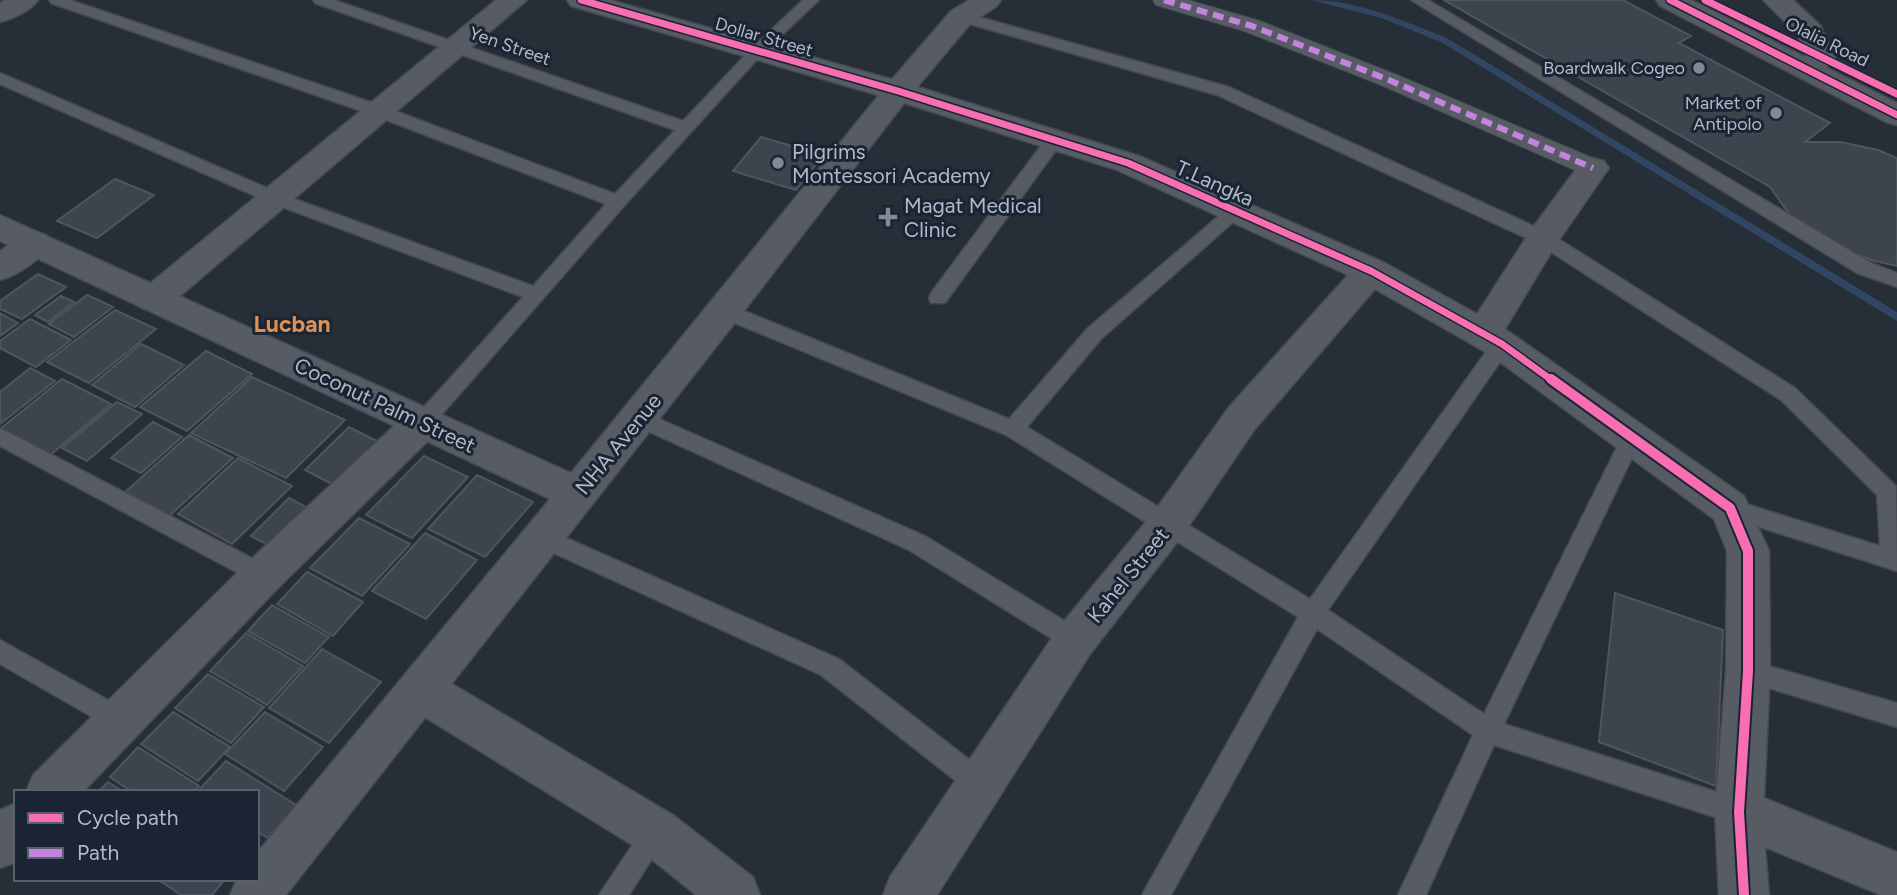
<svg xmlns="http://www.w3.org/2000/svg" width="1897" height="895" font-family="Figtree,sans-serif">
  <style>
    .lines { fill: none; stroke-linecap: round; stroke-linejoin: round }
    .stream { fill: #314663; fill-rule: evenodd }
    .building { fill: #3e444d; stroke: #4f555f; stroke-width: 2 }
    .service-casing { stroke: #444950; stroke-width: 3 }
    .pedestrian-casing { stroke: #444950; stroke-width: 2 }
    .minor-casing { stroke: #444950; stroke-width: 3 }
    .tertiary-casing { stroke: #444950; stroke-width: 3 }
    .secondary-casing { stroke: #444950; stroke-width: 3 }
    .service { fill: #575c64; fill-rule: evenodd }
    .pedestrian { fill: #575c64; fill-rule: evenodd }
    .minor { fill: #575c64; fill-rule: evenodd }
    .tertiary { fill: #575c64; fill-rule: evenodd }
    .secondary { fill: #565b63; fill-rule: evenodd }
    .quiet { stroke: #c483df; stroke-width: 6; stroke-dasharray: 11 6; stroke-linecap: butt }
    .cycleway-far1-casing { stroke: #1a2432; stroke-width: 10 }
    .cycleway-casing { stroke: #1a2432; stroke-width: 14 }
    .cycleway-far1 { stroke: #f96db3; stroke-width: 7 }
    .cycleway { stroke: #f96db3; stroke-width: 10 }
    .poi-dot { fill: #808996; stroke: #1a2432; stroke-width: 2.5 }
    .labels { text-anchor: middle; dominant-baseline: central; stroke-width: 6; stroke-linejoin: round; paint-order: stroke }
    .far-street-label { font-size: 18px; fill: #b0bac9; stroke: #1a2432 }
    .far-poi-label { font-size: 18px; fill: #b0bac9; stroke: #1a2432; text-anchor: end }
    .poi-label { font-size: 21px; fill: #b0bac9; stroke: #1a2432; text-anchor: start }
    .street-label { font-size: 21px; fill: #b0bac9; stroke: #1a2432 }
    .neighbourhood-label { font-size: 23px; font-weight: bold; fill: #de9055; stroke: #1a2432 }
  </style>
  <rect width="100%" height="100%" fill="#262e37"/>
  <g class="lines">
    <path class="stream" d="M 1311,0 C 1358,0 1404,21 1447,38 L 1897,312 L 1897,321 L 1441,42 L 1381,18 Z"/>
  </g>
  <path class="building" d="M 1444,0 L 1623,0 L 1691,36 L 1679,43 L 1830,123 L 1805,142 L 1840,142 L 1878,150 L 1897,158 L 1897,266 L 1871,260 L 1825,241 L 1790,215 L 1770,187 Z
    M 761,137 L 823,155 L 796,190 L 733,171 Z
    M 115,179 L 154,195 L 97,238 L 57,221 Z
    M 38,274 L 66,287 L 22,319 L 0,309 L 0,301 Z
    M 87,295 L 113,307 L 74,337 L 49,324 Z
    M 61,296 L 74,302 L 48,322 L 35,315 Z
    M 115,310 L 156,329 L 89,383 L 47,362 Z
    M 0,313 L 18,323 L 0,336 Z
    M 30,319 L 71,340 L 36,367 L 0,348 L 0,341 Z
    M 141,344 L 184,365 L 135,407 L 92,385 Z
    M 206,351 L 252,374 L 187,431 L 140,407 Z
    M 30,368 L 55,381 L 0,424 L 0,392 Z
    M 252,377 L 345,420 L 286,478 L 191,433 Z
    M 62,379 L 111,404 L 49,456 L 0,429 Z
    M 117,402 L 142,414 L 87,461 L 62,448 Z
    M 153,422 L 182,437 L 141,473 L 111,458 Z
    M 349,427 L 389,447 L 345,491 L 305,470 Z
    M 189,435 L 233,458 L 169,516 L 125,492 Z
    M 424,456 L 468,477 L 412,538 L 366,515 Z
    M 238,458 L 292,486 L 232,544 L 178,514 Z
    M 477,475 L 533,502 L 485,557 L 428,529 Z
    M 289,498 L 319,514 L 281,552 L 251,536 Z
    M 359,518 L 410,544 L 362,596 L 310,568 Z
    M 425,533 L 477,560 L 426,619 L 372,591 Z
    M 307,572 L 363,602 L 333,636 L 277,604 Z
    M 1615,593 L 1723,630 L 1716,786 L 1599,742 Z
    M 272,605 L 329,637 L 305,663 L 248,631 Z
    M 246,633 L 303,666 L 267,705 L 210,671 Z
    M 322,649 L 381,682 L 329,743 L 269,708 Z
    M 208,674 L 264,707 L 231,743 L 175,708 Z
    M 173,712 L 230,747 L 198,781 L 141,744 Z
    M 265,712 L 323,747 L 284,791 L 225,754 Z
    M 138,747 L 199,786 L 193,792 L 132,792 L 110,777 Z
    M 226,761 L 296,805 L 268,838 L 257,832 L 257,792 L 197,792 Z
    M 108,782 L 124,792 L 98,792 Z
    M 157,879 L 225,879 L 212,895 L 181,895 Z"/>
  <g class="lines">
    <defs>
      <path id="service" d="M 49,0 L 70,0 L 385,107 L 615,194 L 675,130 L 315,3 L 313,0 L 334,0 L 683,121 L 751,49 L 803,0 L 819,0 L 761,55 L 624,206 L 430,428 L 423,430 L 416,428 L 413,422 L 416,416 L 523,297 L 269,202 L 0,84 L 0,73 L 281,194 L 533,286 L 606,204 L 373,115 L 51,3 Z
        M 1411,0 L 1428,0 L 1871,263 L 1897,273 L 1897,287 L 1857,273 Z
        M 961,12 L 1229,87 L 1549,233 L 1795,388 L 1896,486 L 1897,571 L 1722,515 L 1719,508 L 1722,501 L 1730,499 L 1880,546 L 1877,495 L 1781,400 L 1537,243 L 1217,95 L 956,20 L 953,17 Z
        M 1055,134 L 1061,135 L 1063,139 L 1061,143 L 945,303 L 931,303 L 929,298 L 931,293 L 1049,135 Z
        M 1234,206 L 1240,208 L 1243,212 L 1240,216 L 1101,339 L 1027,427 L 1310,599 L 1495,339 L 1502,337 L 1509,339 L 1512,344 L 1509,349 L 1328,610 L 1484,714 L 1624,433 L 1631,430 L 1638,433 L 1641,439 L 1504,724 L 1739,799 L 1748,803 L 1752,812 L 1748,821 L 1739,825 L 1494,745 L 1426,895 L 1398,895 L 1473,735 L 1317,629 L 1171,895 L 1142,895 L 1298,617 L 1006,435 L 718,316 L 715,311 L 718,306 L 732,306 L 1009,419 L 1087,329 L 1228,208 Z
        M 639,410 L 925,536 L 1083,632 L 1087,640 L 1083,648 L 1075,651 L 1067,648 L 909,550 L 632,424 L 629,418 L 632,412 Z
        M 0,428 L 271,568 L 274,575 L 271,582 L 263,585 L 255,582 L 0,446 Z
        M 544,528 L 839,659 L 988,774 L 992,783 L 988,792 L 979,796 L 970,792 L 821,675 L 536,545 L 533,538 L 536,531 Z
        M 0,640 L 128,711 L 131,719 L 128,727 L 119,731 L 110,727 L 0,664 Z
        M 1748,660 L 1897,703 L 1897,727 L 1739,679 L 1736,671 L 1739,663 Z
        M 656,819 L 665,823 L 669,832 L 629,895 L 599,895 L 647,823 Z"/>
      <path id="pedestrian" d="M 1153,0 L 1188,0 L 1260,21 L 1397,75 L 1602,162 L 1606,168 L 1602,174 L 1593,177 L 1584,174 L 1381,85 L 1244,31 L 1156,5 Z"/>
      <path id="minor" d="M 496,0 L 527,0 L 166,308 L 154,312 L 142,308 L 137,299 L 142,290 Z
        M 567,0 L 610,0 L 908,84 L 1139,156 L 1383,262 L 1477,314 L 1531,230 L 1582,161 L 1593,158 L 1604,161 L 1609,168 L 1555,246 L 1505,329 L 1744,496 L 1769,551 L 1770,671 L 1764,798 L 1897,852 L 1897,895 L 1881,895 L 1765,847 L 1769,895 L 1719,895 L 1715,812 L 1726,671 L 1727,551 L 1714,519 L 1489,354 L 1375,289 L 1255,429 L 1182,536 L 1090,654 L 937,895 L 883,895 L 890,877 L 1060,626 L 1154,512 L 1229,407 L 1348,275 L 1117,170 L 888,98 L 571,6 Z
        M 1763,0 L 1793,0 L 1820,25 L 1835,57 C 1826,71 1813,80 1796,75 L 1792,69 L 1806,55 L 1797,34 Z
        M 34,231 L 46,235 L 51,243 C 41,260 18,275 0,280 L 0,251 L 22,235 Z
        M 423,407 L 436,411 L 442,422 L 436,433 L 278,588 L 83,792 L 26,792 L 33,775 L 248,562 L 410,411 Z
        M 421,669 L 437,675 L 673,815 L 753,877 L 760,895 L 696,895 L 639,849 L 405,705 L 399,690 L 405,675 Z
        M 16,803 L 16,862 L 0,868 L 0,810 Z"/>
      <path id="tertiary" d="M 4,0 L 38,0 C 30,11 13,19 0,22 L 0,3 Z
        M 969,0 L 1001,0 L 997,6 L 971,23 L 908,98 L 737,320 L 286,895 L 230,895 L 237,879 L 257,879 L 257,853 L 550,499 L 0,241 L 0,215 L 571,473 L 888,84 L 951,11 Z"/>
      <path id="secondary" d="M 1656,0 L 1691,0 L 1897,103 L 1897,125 L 1886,122 L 1660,6 Z"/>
    </defs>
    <use href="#service" class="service-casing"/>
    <use href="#pedestrian" class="pedestrian-casing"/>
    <use href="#minor" class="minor-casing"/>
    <use href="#tertiary" class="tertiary-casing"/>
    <use href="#secondary" class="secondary-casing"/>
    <use href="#service" class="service"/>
    <use href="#pedestrian" class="pedestrian"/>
    <use href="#minor" class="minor"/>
    <use href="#tertiary" class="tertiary"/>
    <use href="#secondary" class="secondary"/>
    <path class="quiet" d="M 1164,0 L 1252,26 L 1389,80 L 1593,168"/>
    <defs>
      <path id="cycleway-far1" d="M 581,0 L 898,91 L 1128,163 L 1371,271 L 1502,344 L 1553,381
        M 1670,0 L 1897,115
        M 1705,0 L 1897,94"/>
      <path id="cycleway" d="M 1551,379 L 1730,508 L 1748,551 L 1748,671 L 1739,812 L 1744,895"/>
    </defs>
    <use href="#cycleway-far1" class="cycleway-far1-casing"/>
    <use href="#cycleway" class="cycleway-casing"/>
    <use href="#cycleway-far1" class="cycleway-far1"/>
    <use href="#cycleway" class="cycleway"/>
  </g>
  <g class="poi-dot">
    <circle cx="1699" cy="68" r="7"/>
    <circle cx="1776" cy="113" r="7"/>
    <circle cx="778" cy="163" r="7"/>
    <path d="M884.5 206.5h7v7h7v7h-7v7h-7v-7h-7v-7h7z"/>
  </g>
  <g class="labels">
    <g class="far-street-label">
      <text transform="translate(764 37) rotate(16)">Dollar Street</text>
      <text transform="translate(1827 42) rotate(26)">Olalia Road</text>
      <text transform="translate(510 46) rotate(19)">Yen Street</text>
    </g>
    <g class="far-poi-label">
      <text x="1685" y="68">Boardwalk Cogeo</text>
      <text x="1762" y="103">Market of<tspan x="1762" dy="21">Antipolo</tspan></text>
    </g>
    <g class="poi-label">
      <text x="792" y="151">Pilgrims<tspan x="792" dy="24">Montessori Academy</tspan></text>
      <text x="904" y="205">Magat Medical<tspan x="904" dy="24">Clinic</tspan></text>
    </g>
    <g class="street-label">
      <text transform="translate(1215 183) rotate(24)">T.Langka</text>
      <text transform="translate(385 405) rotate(25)">Coconut Palm Street</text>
      <text transform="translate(618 444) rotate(-51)">NHA Avenue</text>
      <text transform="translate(1128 575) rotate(-51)">Kahel Street</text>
    </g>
    <g class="neighbourhood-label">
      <text x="292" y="324">Lucban</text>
    </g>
  </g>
  <rect x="14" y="790" width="245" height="91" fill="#1a2432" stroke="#56606e" stroke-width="2"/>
  <rect x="28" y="813" width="35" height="10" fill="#f96db3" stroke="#56606e" stroke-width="2"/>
  <text x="77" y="825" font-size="21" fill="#b0bac9">Cycle path</text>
  <rect x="28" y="848" width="35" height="10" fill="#c483df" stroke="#56606e" stroke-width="2"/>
  <text x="77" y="860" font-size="21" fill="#b0bac9">Path</text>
</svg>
